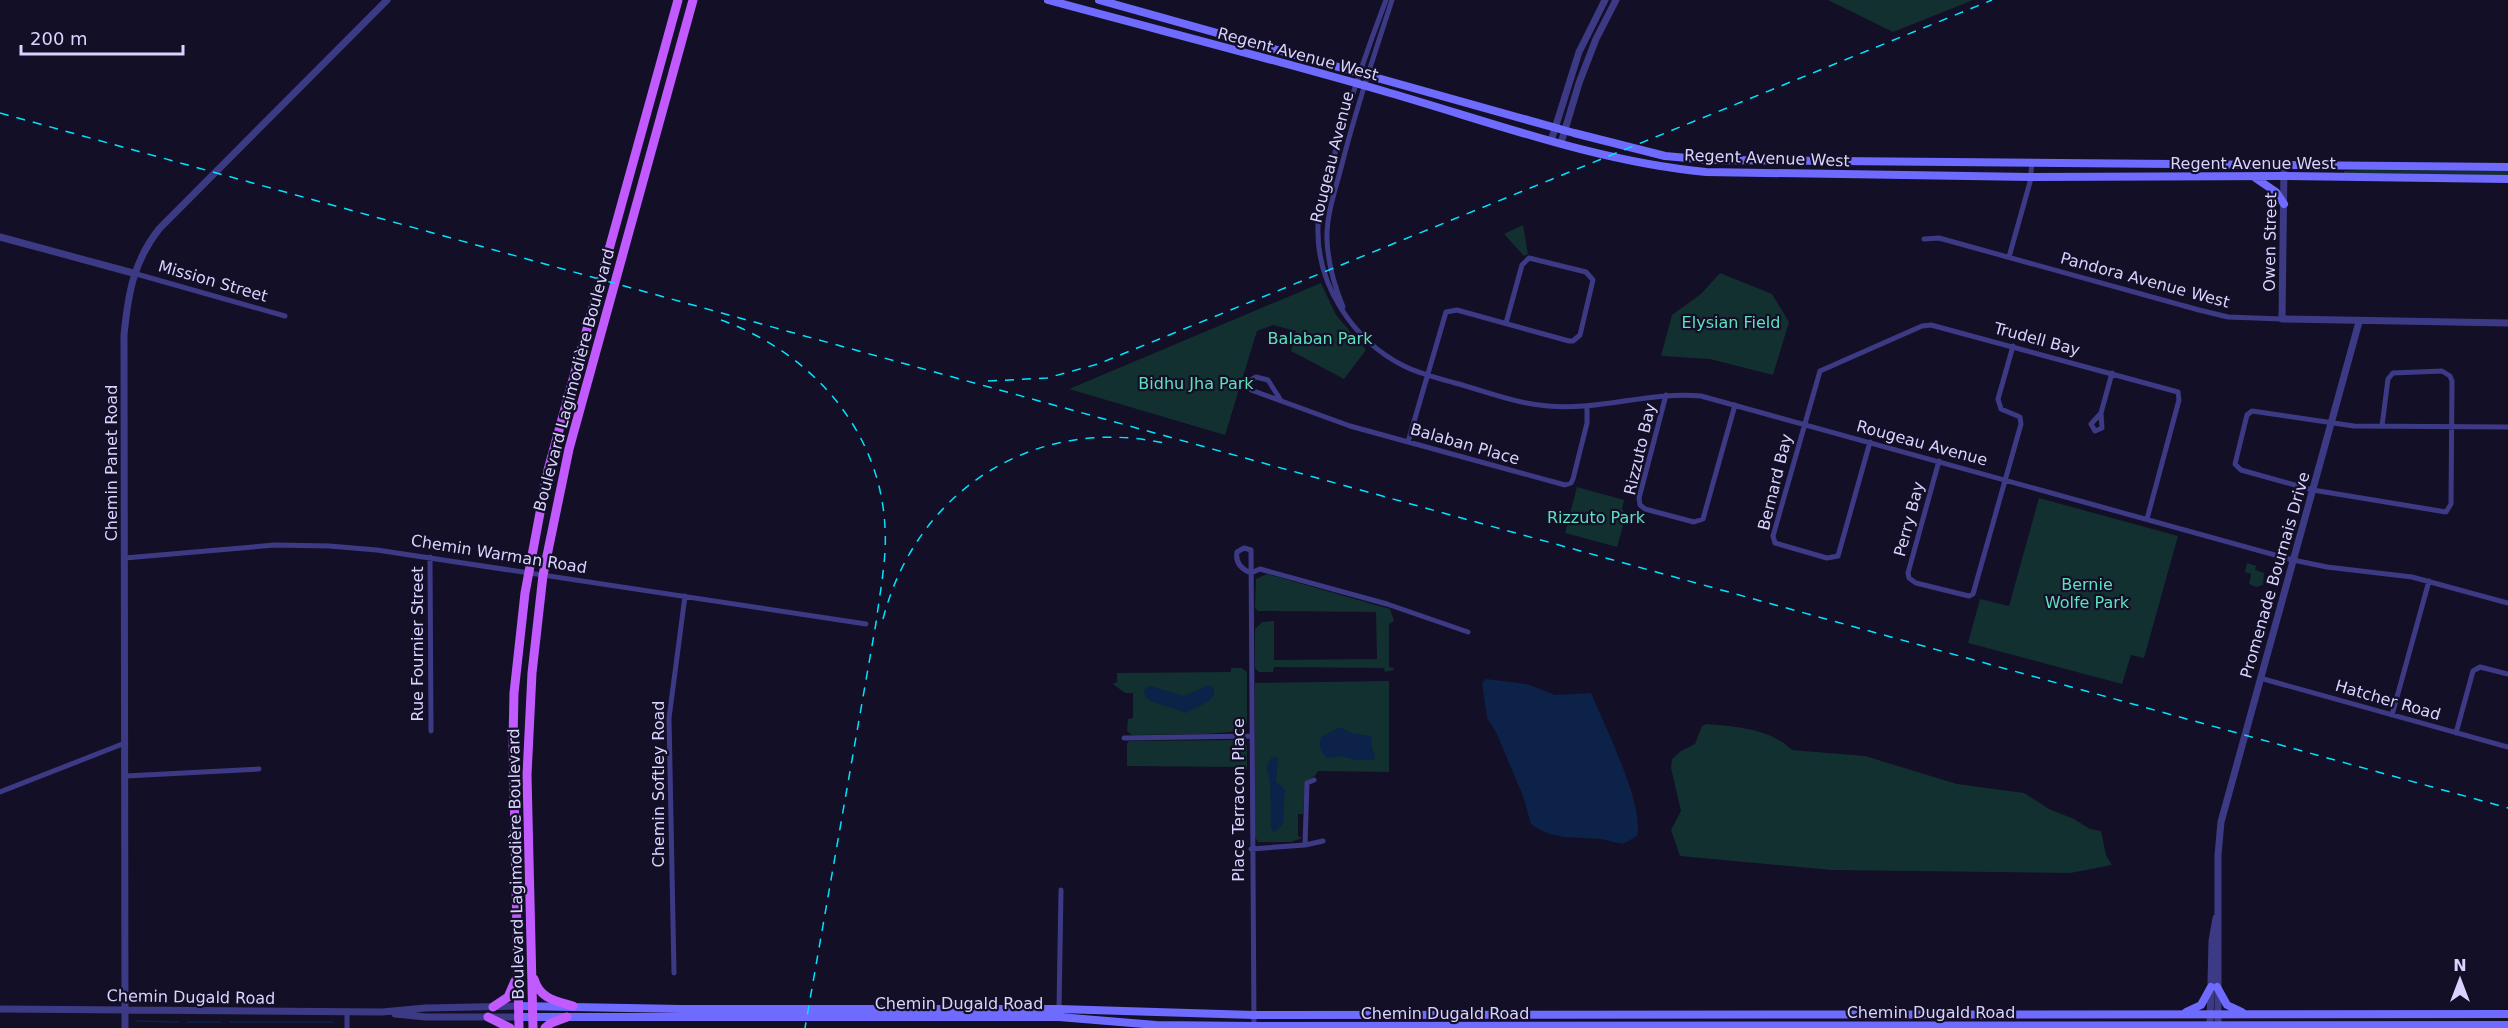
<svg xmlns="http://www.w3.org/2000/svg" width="2508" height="1028" font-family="'DejaVu Sans',sans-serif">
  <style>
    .green { fill: #12302f }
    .water { fill: #0c2248 }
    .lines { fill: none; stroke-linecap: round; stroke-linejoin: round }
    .stream { stroke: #0c2248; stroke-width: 1.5 }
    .minor { stroke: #3d3a85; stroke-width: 5 }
    .tertiary { stroke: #3d3a85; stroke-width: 7 }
    .secondary { stroke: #6f6bff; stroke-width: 8 }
    .primary { stroke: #c25bff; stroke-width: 9 }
    .rail { stroke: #00e5ff; stroke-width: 1.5; stroke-dasharray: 9 8; stroke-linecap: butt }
    .labels { text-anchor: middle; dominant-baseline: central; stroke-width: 4.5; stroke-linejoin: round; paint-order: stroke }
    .street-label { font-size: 16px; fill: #d9d4ff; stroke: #130f26 }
    .park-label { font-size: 16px; fill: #5fe0c0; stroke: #130f26 }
  </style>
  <rect width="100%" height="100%" fill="#130f26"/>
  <path class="green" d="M 1828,0 L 1973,0 L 1893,32 Z
    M 2363,170 L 2508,171 L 2508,175 L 2344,173 L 2344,171 Z
    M 1523,225 L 1528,254 L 1524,256 L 1504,234 Z
    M 1720,273 L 1772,294 L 1789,322 L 1773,375 L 1710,359 L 1661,356 L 1672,315 L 1701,294 Z
    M 1321,283 L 1336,315 L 1366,350 L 1344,379 L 1291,351 L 1296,331 L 1273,325 L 1257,331 L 1225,435 L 1069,389 Z
    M 1577,487 L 1624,500 L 1622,509 L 1626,515 L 1617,547 L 1565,533 Z
    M 2039,498 L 2178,536 L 2144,658 L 2131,655 L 2122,684 L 1968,643 L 1980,599 L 2009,606 Z
    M 2247,563 L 2256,566 L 2255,570 L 2264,573 L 2263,585 L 2256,587 L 2249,584 L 2251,574 L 2245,572 Z
    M 1267,574 L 1390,609 L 1394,621 L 1389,624 L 1389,667 L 1394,668 L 1393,670 L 1385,672 L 1384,668 L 1274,667 L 1273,672 L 1259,672 L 1255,668 L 1255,629 L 1262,622 L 1274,621 L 1274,660 L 1377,659 L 1376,612 L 1258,611 L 1255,608 L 1256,579 Z
    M 1231,668 L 1242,668 L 1247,672 L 1247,723 L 1242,731 L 1206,734 L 1132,735 L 1127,731 L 1128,719 L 1133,718 L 1133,693 L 1125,693 L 1113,684 L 1117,682 L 1117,673 L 1231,672 Z
    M 1389,681 L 1389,772 L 1318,771 L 1315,776 L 1305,782 L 1303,814 L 1298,814 L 1298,836 L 1302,838 L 1291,842 L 1258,842 L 1255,837 L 1255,683 Z
    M 1707,724 C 1737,727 1769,728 1792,750 L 1865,756 L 1957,784 L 2024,793 L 2049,809 L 2074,819 L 2090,829 L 2101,831 L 2106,855 L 2112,865 L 2070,873 L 1831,870 L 1680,856 L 1671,830 L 1681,811 L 1671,768 L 1672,759 L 1681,751 L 1695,744 L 1702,726 Z
    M 1241,740 L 1247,746 L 1247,769 L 1240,772 L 1239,767 L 1127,766 L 1127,744 L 1129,741 Z"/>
  <path class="water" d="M 1486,679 L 1527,684 L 1555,695 L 1591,693 C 1604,724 1645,806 1637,836 L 1623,844 C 1615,843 1608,840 1600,839 C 1575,837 1552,840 1531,824 L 1523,796 L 1496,732 L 1487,718 L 1482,683 Z
    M 1208,685 L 1214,687 L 1214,695 L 1209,701 L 1186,713 L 1150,701 L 1143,693 L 1146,688 L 1150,686 L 1184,696 Z
    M 1340,727 L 1352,733 L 1371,736 L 1372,748 L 1375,754 L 1374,760 L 1355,760 L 1341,756 L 1328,758 C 1321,753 1318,746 1321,737 Z
    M 1272,757 L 1278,758 L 1276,781 L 1285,790 L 1283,824 L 1275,832 L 1273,832 L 1271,828 L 1270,781 L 1266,767 Z"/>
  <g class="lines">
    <path class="stream" d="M 137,1021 L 178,1022
      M 187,1022 L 221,1022
      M 230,1022 L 333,1022"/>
    <path class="minor" d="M 1386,0 C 1368,47 1352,94 1338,142 C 1331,169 1319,198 1318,226 C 1316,284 1352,340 1404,366 C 1420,374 1438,378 1455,383 C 1485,391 1517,404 1548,406 C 1600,411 1649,391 1701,396 L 2293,560 L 2327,567 L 2412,577 L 2508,603
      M 1924,239 L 1939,238 L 2199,310 L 2228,317 L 2282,319
      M 2009,257 L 2030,182 L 2032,162
      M 133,273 L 285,316
      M 1343,307 C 1334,285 1328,264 1327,240 C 1326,216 1335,191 1341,168 C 1355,111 1374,56 1392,0
      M 1666,395 L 1639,498 L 1640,505 L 1645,509 L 1694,522 L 1703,519 L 1735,405
      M 1280,399 L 1268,380 L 1256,377 L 1249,381 L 1251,390 L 1350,426 L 1565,485 L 1571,483 L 1573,479 L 1587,423 L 1587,407
      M 2101,413 L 2091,424 L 2095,431 L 2102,428 L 2101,413 L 2112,373
      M 2382,426 L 2388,379 L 2393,373 L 2442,371 L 2450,376 L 2452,381 L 2451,504 L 2446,512 L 2313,490 L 2241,470 L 2235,464 L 2247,415 L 2252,411 L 2354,426 L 2508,427
      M 1408,442 L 1446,312 L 1457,310 L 1569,341 L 1573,341 L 1580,335 L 1593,280 L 1586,272 L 1529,258 L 1522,265 L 1506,323
      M 1870,442 L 1838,556 L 1827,558 L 1775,543 L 1773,536 L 1820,371 L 1922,326 L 1931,325 L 2178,392 L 2179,400 L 2147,519
      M 1939,461 L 1908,573 L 1909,578 L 1916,583 L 1969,596 L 1973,594 L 2021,424 L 2020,417 L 2001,409 L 1998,399 L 2013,346
      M 430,557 L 431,731
      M 125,558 L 275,545 L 329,546 L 377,550 L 866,624
      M 1251,573 C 1241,569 1235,563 1237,552 L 1244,548 L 1251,550 L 1254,1026
      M 1251,573 L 1260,569 L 1387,604 L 1468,632
      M 2260,678 L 2508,747
      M 2392,715 L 2429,581
      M 2456,733 L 2473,671 L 2480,667 L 2508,674
      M 1124,738 L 1251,736
      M 126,776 L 259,769
      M 0,792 L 125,743
      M 1305,845 L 1323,841
      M 1251,849 L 1305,845 L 1307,783 L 1314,780
      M 674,973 L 669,718 L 685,596
      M 1059,1009 L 1061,890
      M 347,1011 L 347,1028"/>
    <path class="tertiary" d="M 1551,141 L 1579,52 L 1605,0
      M 1561,143 L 1579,83 L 1596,39 L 1616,0
      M 2284,166 L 2282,319 L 2508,323
      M 0,237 L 133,273
      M 0,1009 L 382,1012 L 425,1008 L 518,1006
      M 395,1014 L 426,1017 L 518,1017
      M 2210,1025 L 2212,941 L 2216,918
      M 2218,1025 L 2218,855 L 2221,822 L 2359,322
      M 125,1028 L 124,335 C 128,295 133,262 159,229 L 387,0"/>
    <path class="secondary" d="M 1048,0 C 1162,31 1277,60 1390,93 C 1494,123 1598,162 1706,172 L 2031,177 L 2284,176 L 2508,179
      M 1099,0 L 1574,133 L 1665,156 L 1710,160 L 2508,167
      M 2254,177 L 2276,192 L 2284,204
      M 2217,987 L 2227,1005 L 2242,1012
      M 518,1006 L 681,1009 L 1059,1009 L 1254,1015 L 2508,1014
      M 2186,1012 L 2201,1005 L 2211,987
      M 518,1017 L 1059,1017 L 1156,1025 L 1254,1026 L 2508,1025"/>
    <path class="primary" d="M 534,979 C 540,999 556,1001 573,1006
      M 493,1007 L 508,997 L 515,981
      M 488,1017 L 510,1028
      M 519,1028 L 513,741 L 514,693 L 525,593 L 548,470 L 678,0
      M 533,1028 L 527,775 L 532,673 L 543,575 L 569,449 L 693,0
      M 545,1028 L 551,1023 L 567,1017"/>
    <path class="rail" d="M 0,113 L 2508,808
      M 721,320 C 810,352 880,429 885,527 C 887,559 880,591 876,623 L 805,1028
      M 988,381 L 1047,378 L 1098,364 L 1992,0
      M 883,619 C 916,491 1034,415 1164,443"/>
  </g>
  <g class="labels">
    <g class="street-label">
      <text transform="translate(1298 54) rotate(15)">Regent Avenue West</text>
      <text transform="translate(1332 157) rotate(-76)">Rougeau Avenue</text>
      <text transform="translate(1767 158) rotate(2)">Regent Avenue West</text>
      <text x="2253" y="163">Regent Avenue West</text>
      <text transform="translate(2270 242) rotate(-89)">Owen Street</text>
      <text transform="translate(2145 280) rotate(15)">Pandora Avenue West</text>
      <text transform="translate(213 281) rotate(16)">Mission Street</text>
      <text transform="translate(2037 339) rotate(15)">Trudell Bay</text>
      <text transform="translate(574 380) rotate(-75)">Boulevard Lagimodière Boulevard</text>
      <text transform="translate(1922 443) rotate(15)">Rougeau Avenue</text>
      <text transform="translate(1465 444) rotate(16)">Balaban Place</text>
      <text transform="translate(1640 449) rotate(-77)">Rizzuto Bay</text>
      <text transform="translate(111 463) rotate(-90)">Chemin Panet Road</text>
      <text transform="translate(1775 482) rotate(-76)">Bernard Bay</text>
      <text transform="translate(1909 519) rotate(-75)">Perry Bay</text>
      <text transform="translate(499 554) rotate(9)">Chemin Warman Road</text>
      <text transform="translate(2275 575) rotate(-74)">Promenade Bournais Drive</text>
      <text transform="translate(417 644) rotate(-90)">Rue Fournier Street</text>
      <text transform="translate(2388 700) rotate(16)">Hatcher Road</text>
      <text transform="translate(658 784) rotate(-90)">Chemin Softley Road</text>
      <text transform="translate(1238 800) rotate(-90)">Place Terracon Place</text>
      <text transform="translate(516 864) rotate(-91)">Boulevard Lagimodière Boulevard</text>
      <text transform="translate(191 997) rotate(1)">Chemin Dugald Road</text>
      <text x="959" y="1003">Chemin Dugald Road</text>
      <text x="1931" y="1012">Chemin Dugald Road</text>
      <text x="1445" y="1013">Chemin Dugald Road</text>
    </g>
    <g class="park-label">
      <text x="1731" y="322">Elysian Field</text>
      <text x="1320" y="338">Balaban Park</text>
      <text x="1196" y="383">Bidhu Jha Park</text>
      <text x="1596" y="517">Rizzuto Park</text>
      <text x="2087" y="584">Bernie<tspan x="2087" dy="18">Wolfe Park</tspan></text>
    </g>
  </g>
  <g transform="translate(2460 980)" stroke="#130f26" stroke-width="4.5" paint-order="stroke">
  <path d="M0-4.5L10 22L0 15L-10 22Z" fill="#d9d4ff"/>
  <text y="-9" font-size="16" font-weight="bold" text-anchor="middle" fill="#d9d4ff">N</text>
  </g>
  <path d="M21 45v9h162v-9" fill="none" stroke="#d9d4ff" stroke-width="3"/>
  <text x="30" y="45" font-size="18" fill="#d9d4ff" stroke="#130f26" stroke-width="4.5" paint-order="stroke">200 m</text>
</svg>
